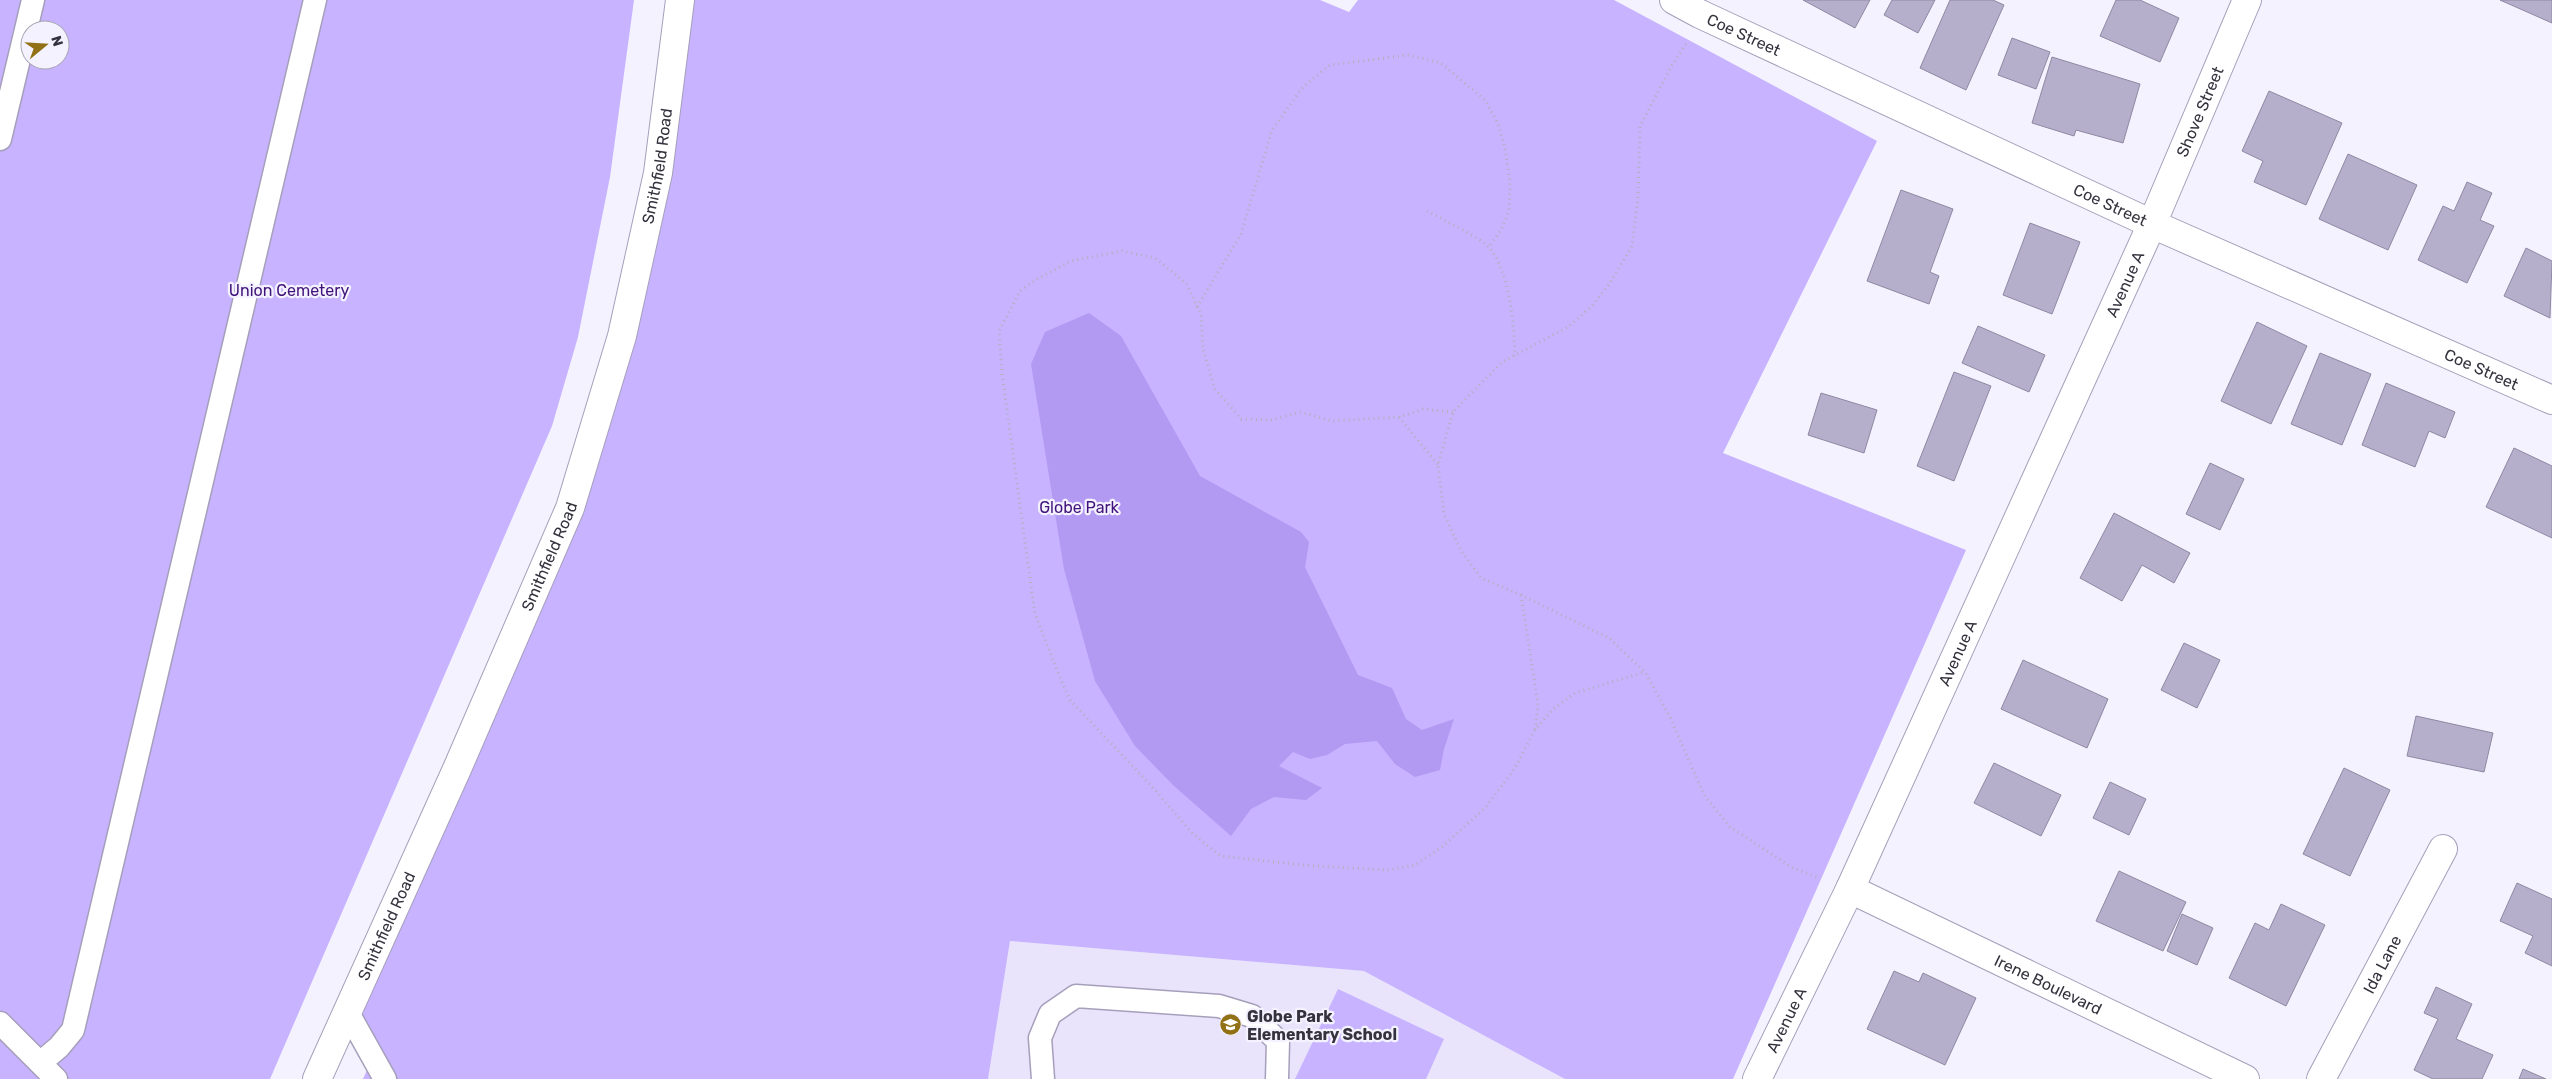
<svg xmlns="http://www.w3.org/2000/svg" width="2552" height="1079" font-family="Rubik,sans-serif">
  <style>
    .built { fill: #e9e4fb }
    .green { fill: #c7b3ff; fill-rule: evenodd }
    .water { fill: #b299f2 }
    .building { fill: #b6afcc; stroke: #8e88a3 }
    .lines { fill: none; stroke-linecap: round; stroke-linejoin: round }
    .service-casing { stroke: #a69fbb; stroke-width: 25 }
    .minor-casing { stroke: #a69fbb; stroke-width: 30 }
    .secondary-casing { stroke: #a69fbb; stroke-width: 30 }
    .path { stroke: #b2b0bc; stroke-width: 3; stroke-dasharray: 1 4; stroke-linecap: butt }
    .service { stroke: #fff; stroke-width: 22 }
    .minor { stroke: #fff; stroke-width: 28 }
    .secondary { stroke: #fff; stroke-width: 28 }
    .labels { text-anchor: middle; dominant-baseline: central; stroke-width: 4.5; stroke-linejoin: round; paint-order: stroke }
    .street-label { font-size: 16px; fill: #35323e; stroke: #f4f2fe }
    .park-label { font-size: 16px; fill: #41147b; stroke: #f4f2fe }
    .poi-label { font-size: 16px; font-weight: bold; fill: #35323e; stroke: #f4f2fe; text-anchor: start }
  </style>
  <rect width="100%" height="100%" fill="#f4f2fe"/>
  <path class="built" d="M 1010,941 L 1365,971 L 1565,1079 L 988,1079 Z"/>
  <path class="green" d="M 0,0 L 634,0 L 610,177 L 578,337 L 552,426 L 270,1079 L 0,1079 ZM 30,30 L 60,30 L 60,60 L 30,60 Z
    M 668,0 L 1320,0 L 1349,12 L 1358,0 L 1614,0 L 1877,141 L 1723,453 L 1966,550 L 1733,1079 L 1565,1079 L 1364,971 L 1010,941 L 988,1079 L 363,1079 L 377,1048 L 340,1028 L 557,522 L 619,331 L 645,184 Z
    M 1338,989 L 1444,1039 L 1426,1079 L 1295,1079 Z"/>
  <path class="water" d="M 1089,313 L 1121,336 L 1200,476 L 1301,532 L 1309,542 L 1305,567 L 1358,675 L 1392,688 L 1406,719 L 1422,730 L 1454,719 L 1444,749 L 1440,770 L 1415,777 L 1395,764 L 1377,741 L 1345,744 L 1327,755 L 1310,759 L 1293,752 L 1279,766 L 1322,788 L 1306,800 L 1274,797 L 1251,809 L 1231,836 L 1173,785 L 1135,746 L 1095,681 L 1064,569 L 1031,364 L 1045,332 Z"/>
  <path class="building" d="M 1803,0 L 1870,0 L 1855,28 Z
    M 1892,0 L 1935,0 L 1918,33 L 1884,15 Z
    M 1950,0 L 1993,0 L 2004,5 L 1966,90 L 1920,68 Z
    M 2116,0 L 2140,0 L 2179,18 L 2160,62 L 2100,36 Z
    M 2500,0 L 2552,0 L 2552,23 Z
    M 2012,38 L 2050,52 L 2036,89 L 1998,75 Z
    M 2052,57 L 2140,84 L 2123,143 L 2076,130 L 2074,136 L 2032,123 Z
    M 2269,91 L 2342,123 L 2306,205 L 2254,182 L 2263,161 L 2242,151 Z
    M 2348,154 L 2417,185 L 2388,250 L 2319,219 Z
    M 2467,182 L 2492,193 L 2480,220 L 2494,226 L 2467,283 L 2418,260 L 2443,206 L 2454,211 Z
    M 1901,190 L 1953,209 L 1930,272 L 1939,276 L 1929,304 L 1867,281 Z
    M 2030,223 L 2080,242 L 2052,314 L 2003,295 Z
    M 2526,248 L 2552,261 L 2550,318 L 2504,296 Z
    M 2257,322 L 2307,346 L 2271,424 L 2221,401 Z
    M 1978,326 L 2045,355 L 2029,392 L 1962,363 Z
    M 2320,353 L 2371,374 L 2342,445 L 2291,424 Z
    M 1954,372 L 1991,386 L 1954,481 L 1917,466 Z
    M 2386,383 L 2455,412 L 2445,438 L 2429,431 L 2415,467 L 2362,445 Z
    M 1821,393 L 1877,410 L 1864,453 L 1808,435 Z
    M 2514,448 L 2552,466 L 2552,538 L 2486,507 Z
    M 2210,463 L 2244,479 L 2220,530 L 2186,514 Z
    M 2114,513 L 2190,553 L 2174,583 L 2142,565 L 2122,601 L 2080,578 Z
    M 2184,643 L 2220,660 L 2197,708 L 2161,690 Z
    M 2023,660 L 2108,699 L 2087,748 L 2001,709 Z
    M 2416,716 L 2493,733 L 2484,772 L 2407,756 Z
    M 1994,763 L 2061,795 L 2041,836 L 1974,803 Z
    M 2344,768 L 2390,790 L 2350,876 L 2303,854 Z
    M 2110,782 L 2146,799 L 2129,835 L 2093,818 Z
    M 2119,871 L 2186,902 L 2163,951 L 2096,921 Z
    M 2517,883 L 2552,899 L 2552,966 L 2525,953 L 2533,936 L 2500,921 Z
    M 2281,904 L 2325,925 L 2286,1006 L 2229,978 L 2255,923 L 2269,930 Z
    M 2182,914 L 2213,928 L 2197,965 L 2167,951 Z
    M 1894,971 L 1919,982 L 1923,973 L 1976,998 L 1945,1065 L 1867,1029 Z
    M 2436,987 L 2472,1004 L 2456,1039 L 2493,1055 L 2482,1079 L 2433,1079 L 2414,1070 L 2438,1019 L 2424,1013 Z
    M 2523,1069 L 2546,1079 L 2519,1079 Z"/>
  <g class="lines">
    <defs>
      <path id="service" d="M 0,139 L 33,0
        M 347,1011 L 385,1079
        M 0,1023 L 56,1079
        M 40,1063 L 59,1047 L 73,1030 L 315,0
        M 1043,1079 L 1040,1038 L 1050,1014 L 1076,996 L 1219,1006 L 1252,1016 L 1278,1041 L 1277,1079"/>
      <g id="minor">
        <path id="s1" d="M 1674,0 L 1700,14 L 2152,224 L 2552,400"/>
        <path id="s2" d="M 1850,889 L 2245,1079"/>
        <path id="s3" d="M 1757,1079 L 1850,889 L 2152,224 L 2247,0"/>
        <path id="s4" d="M 2321,1079 L 2443,849"/>
      </g>
      <g id="secondary">
        <path id="s5" d="M 317,1079 L 457,769 L 570,508 L 622,336 L 658,173 L 680,0"/>
      </g>
    </defs>
    <use href="#service" class="service-casing"/>
    <use href="#minor" class="minor-casing"/>
    <use href="#secondary" class="secondary-casing"/>
    <path class="path" d="M 1686,44 L 1671,67 L 1640,126 L 1638,198 L 1632,246 L 1610,283 L 1591,307 L 1568,327 L 1502,362 L 1453,412 L 1438,465 L 1444,514 L 1460,549 L 1481,578 L 1521,595 L 1609,638 L 1645,672 L 1670,717 L 1704,795 L 1730,827 L 1793,868 L 1819,878
      M 1427,211 C 1440,218 1483,239 1490,248 C 1510,275 1514,323 1515,356
      M 1197,307 L 1241,234 L 1272,130 L 1303,87 L 1330,65 L 1408,55 L 1441,63 L 1486,101 L 1498,124 L 1505,148 L 1510,182 L 1509,211 L 1501,230 L 1489,247
      M 1453,412 L 1423,409 L 1399,417 L 1332,421 L 1301,412 L 1271,420 L 1241,419 L 1215,389 L 1203,349 L 1201,314 L 1186,283 L 1155,258 L 1122,251 L 1071,261 L 1037,279 L 1020,291 L 999,331 L 1002,374 L 1035,614 L 1059,675 L 1070,700 L 1155,790 L 1193,834 L 1221,856 L 1313,866 L 1389,870 L 1415,865 L 1442,847 L 1485,808 L 1515,768 L 1534,731 L 1553,709 L 1575,693 L 1645,672
      M 1399,417 L 1438,465
      M 1521,595 L 1538,704 L 1535,730"/>
    <use href="#service" class="service"/>
    <use href="#minor" class="minor"/>
    <use href="#secondary" class="secondary"/>
  </g>
  <defs>
    <symbol id="school-disc" viewBox="-11 -11 22 22"><circle r="9.5" fill="#917016" stroke="#f4f2fe"/><path d="M0-5L7-2L0 1L-7-2ZM-4 1L0 2.5L4 1V4Q0 6-4 4Z" fill="#fff"/></symbol>
  </defs>
  <g fill-rule="evenodd">
    <use href="#school-disc" x="1218" y="1012" width="25" height="25"/>
  </g>
  <g class="labels">
    <g class="street-label">
      <text stroke="none"><textPath href="#s1" startOffset="78">Coe Street</textPath></text>
      <text stroke="none"><textPath href="#s3" startOffset="1064">Shove Street</textPath></text>
      <text stroke="none"><textPath href="#s5" startOffset="978">Smithfield Road</textPath></text>
      <text stroke="none"><textPath href="#s1" startOffset="482">Coe Street</textPath></text>
      <text stroke="none"><textPath href="#s3" startOffset="876">Avenue A</textPath></text>
      <text stroke="none"><textPath href="#s1" startOffset="888">Coe Street</textPath></text>
      <text stroke="none"><textPath href="#s5" startOffset="572">Smithfield Road</textPath></text>
      <text stroke="none"><textPath href="#s3" startOffset="471">Avenue A</textPath></text>
      <text stroke="none"><textPath href="#s5" startOffset="168">Smithfield Road</textPath></text>
      <text stroke="none"><textPath href="#s4" startOffset="130">Ida Lane</textPath></text>
      <text stroke="none"><textPath href="#s2" startOffset="220">Irene Boulevard</textPath></text>
      <text stroke="none"><textPath href="#s3" startOffset="66">Avenue A</textPath></text>
    </g>
    <g class="park-label">
      <text x="289" y="290">Union Cemetery</text>
      <text x="1079" y="507">Globe Park</text>
    </g>
    <g class="poi-label">
      <text x="1247" y="1016">Globe Park<tspan x="1247" dy="18">Elementary School</tspan></text>
    </g>
  </g>
  <g transform="translate(45 45) rotate(72)"><circle r="24" fill="#f4f2fe" stroke="#a8a5b1"/>
  <path d="M0-4L9 19L0 12L-9 19Z" fill="#917016"/>
  <text y="-8" font-size="14" font-weight="bold" text-anchor="middle" fill="#35323e">N</text>
  </g>
</svg>
